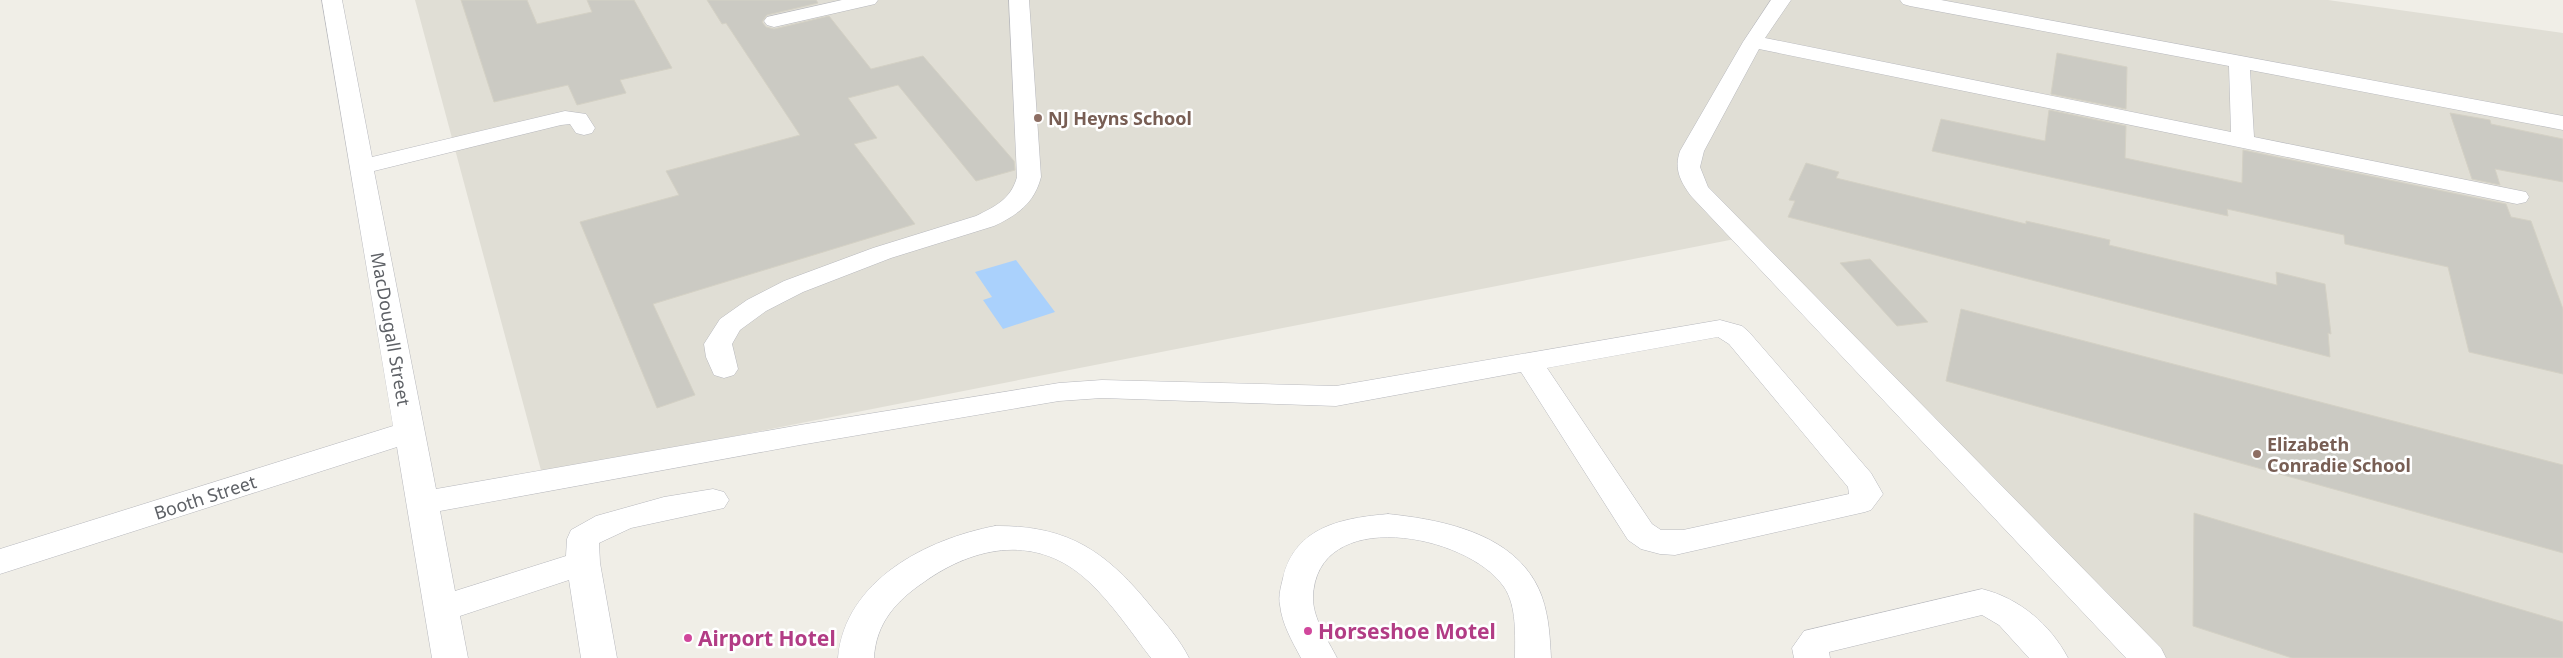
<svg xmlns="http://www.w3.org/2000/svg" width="2563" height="658" font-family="'Noto Sans',sans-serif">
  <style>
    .education { fill: #e0ded5 }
    .water { fill: #aad1fc }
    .building { fill: #cbcac3; stroke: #d4d1c5 }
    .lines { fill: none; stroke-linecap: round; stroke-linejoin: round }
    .minor-casing { stroke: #b7b8bd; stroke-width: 1 }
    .minor { fill: #fff; fill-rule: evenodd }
    .education-dot { fill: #8d6e63; stroke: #fff; stroke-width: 2 }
    .hotel-dot { fill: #d1479c; stroke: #fff; stroke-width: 2 }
    .labels { text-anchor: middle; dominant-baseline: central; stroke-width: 5; stroke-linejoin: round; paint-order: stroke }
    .education-label { font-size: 18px; font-weight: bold; fill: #785e54; stroke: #fff; text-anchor: start }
    .street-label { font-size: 18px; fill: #5e6166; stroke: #fff }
    .near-hotel-label { font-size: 21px; font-weight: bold; fill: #b23c85; stroke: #fff; text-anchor: start }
  </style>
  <rect width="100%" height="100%" fill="#f0eee7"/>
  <path class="education" d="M 415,0 L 2328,0 L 2563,33 L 2563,658 L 2143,658 L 1745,237 L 542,474 Z"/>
  <path class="water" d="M 1016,260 L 1055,312 L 1003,329 L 983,300 L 992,297 L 975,272 Z"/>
  <path class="building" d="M 461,0 L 527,0 L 537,24 L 592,12 L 587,0 L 634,0 L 672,68 L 620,80 L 626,93 L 577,105 L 568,85 L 494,102 Z
    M 707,0 L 816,0 L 818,3 L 767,15 L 762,22 L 766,27 L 774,29 L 829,16 L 871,69 L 923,56 L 1014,161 L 1015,170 L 976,181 L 898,85 L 848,98 L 877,138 L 854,144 L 915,224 L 653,304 L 695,395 L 657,408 L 580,222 L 679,195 L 666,171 L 800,135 L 726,23 L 722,24 Z
    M 2057,53 L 2127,67 L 2126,109 L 2051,94 Z
    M 2049,110 L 2126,126 L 2125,158 L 2242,183 L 2243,150 L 2506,204 L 2511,217 L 2531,221 L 2563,309 L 2563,374 L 2469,352 L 2448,267 L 2345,244 L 2344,235 L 2227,209 L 2228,216 L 1932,151 L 1941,119 L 2045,141 Z
    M 2450,113 L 2490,120 L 2491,124 L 2563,139 L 2563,182 L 2495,169 L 2500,185 L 2472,179 Z
    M 1806,163 L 1839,172 L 1836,178 L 2026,224 L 2026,221 L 2110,240 L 2109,245 L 2277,285 L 2276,272 L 2325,284 L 2331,334 L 2328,333 L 2330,357 L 1788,217 L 1795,201 L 1789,200 Z
    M 1870,259 L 1928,322 L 1897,326 L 1840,263 Z
    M 1961,309 L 2563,465 L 2563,553 L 1946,381 Z
    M 2194,513 L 2563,622 L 2563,658 L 2292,658 L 2193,626 Z"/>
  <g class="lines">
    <defs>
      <path id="minor" d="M 322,0 L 342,0 L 372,157 L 565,111 L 586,114 L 595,128 L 592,133 L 584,135 L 576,133 L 570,124 L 561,125 L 374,171 L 436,489 L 800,425 L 1059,383 L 1102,380 L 1336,386 L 1720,320 L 1742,326 L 1749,332 L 1871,473 L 1883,494 L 1871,510 L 1865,512 L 1675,555 L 1660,554 L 1641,549 L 1628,540 L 1521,372 L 1336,406 L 1102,398 L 1059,401 L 800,445 L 440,511 L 455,591 L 566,556 L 567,539 L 571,530 L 596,516 L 664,497 L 713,489 L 724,492 L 729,500 L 724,508 L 631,528 L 599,543 L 600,563 L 617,658 L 581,658 L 569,580 L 460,616 L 468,658 L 432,658 L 397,447 L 0,574 L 0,549 L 393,426 ZM 1718,337 L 1729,344 L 1848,487 L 1849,494 L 1683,530 L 1661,530 L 1652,524 L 1547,368 Z
        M 842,0 L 878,0 L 875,4 L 774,27 L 767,25 L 764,21 L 767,17 Z
        M 1009,0 L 1029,0 L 1041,177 C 1034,204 1017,215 994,226 L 891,258 L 803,292 L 766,311 L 740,330 L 732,344 L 738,369 L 734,375 L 724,378 L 714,375 L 706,357 L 704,344 L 720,319 L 747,300 L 784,281 L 873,248 L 976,216 C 996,206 1011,199 1017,177 Z
        M 1771,0 L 1791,0 L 1765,38 L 2231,132 L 2229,66 L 1910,6 L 1903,4 L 1900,0 L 1941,0 L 2563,116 L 2563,130 L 2250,70 L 2254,137 L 2526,192 L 2529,197 L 2526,202 L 2517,204 L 1759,49 L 1704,151 L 1700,167 L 1708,187 L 2161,648 L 2166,658 L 2126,658 L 1691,196 C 1680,181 1674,169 1680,151 L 1743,42 Z
        M 1388,514 C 1446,520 1520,535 1542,597 C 1549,617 1550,638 1551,658 L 1515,658 C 1515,636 1517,606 1504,587 C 1467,533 1315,505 1313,598 C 1313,619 1328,640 1337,658 L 1301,658 C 1292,641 1282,624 1280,605 C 1278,596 1281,587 1283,578 C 1295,526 1343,518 1388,514 Z
        M 995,526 C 1070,525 1108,553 1153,609 C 1166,624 1180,640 1189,658 L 1151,658 C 1131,632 1112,603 1088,581 C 1038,534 976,545 924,582 C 896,601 876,623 874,658 L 838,658 C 845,580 927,539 995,526 Z
        M 1982,589 C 2019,598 2050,624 2068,658 L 2029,658 L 1999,625 L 1982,615 L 1829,652 L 1830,658 L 1794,658 L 1792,648 L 1804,631 Z"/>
    </defs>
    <use href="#minor" class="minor-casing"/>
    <use href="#minor" class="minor"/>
  </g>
  <g class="education-dot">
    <circle cx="1038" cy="118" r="5"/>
    <circle cx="2257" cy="454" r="5"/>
  </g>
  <g class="hotel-dot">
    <circle cx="1308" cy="631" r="5"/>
    <circle cx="688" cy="638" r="5"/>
  </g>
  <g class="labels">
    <g class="education-label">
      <text x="1048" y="118">NJ Heyns School</text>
      <text x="2267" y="444">Elizabeth<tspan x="2267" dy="21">Conradie School</tspan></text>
    </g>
    <g class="street-label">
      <text transform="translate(391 329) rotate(80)">MacDougall Street</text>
      <text transform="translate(205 497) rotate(-18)">Booth Street</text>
    </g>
    <g class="near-hotel-label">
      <text x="1318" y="631">Horseshoe Motel</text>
      <text x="698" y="638">Airport Hotel</text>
    </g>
  </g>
</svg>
